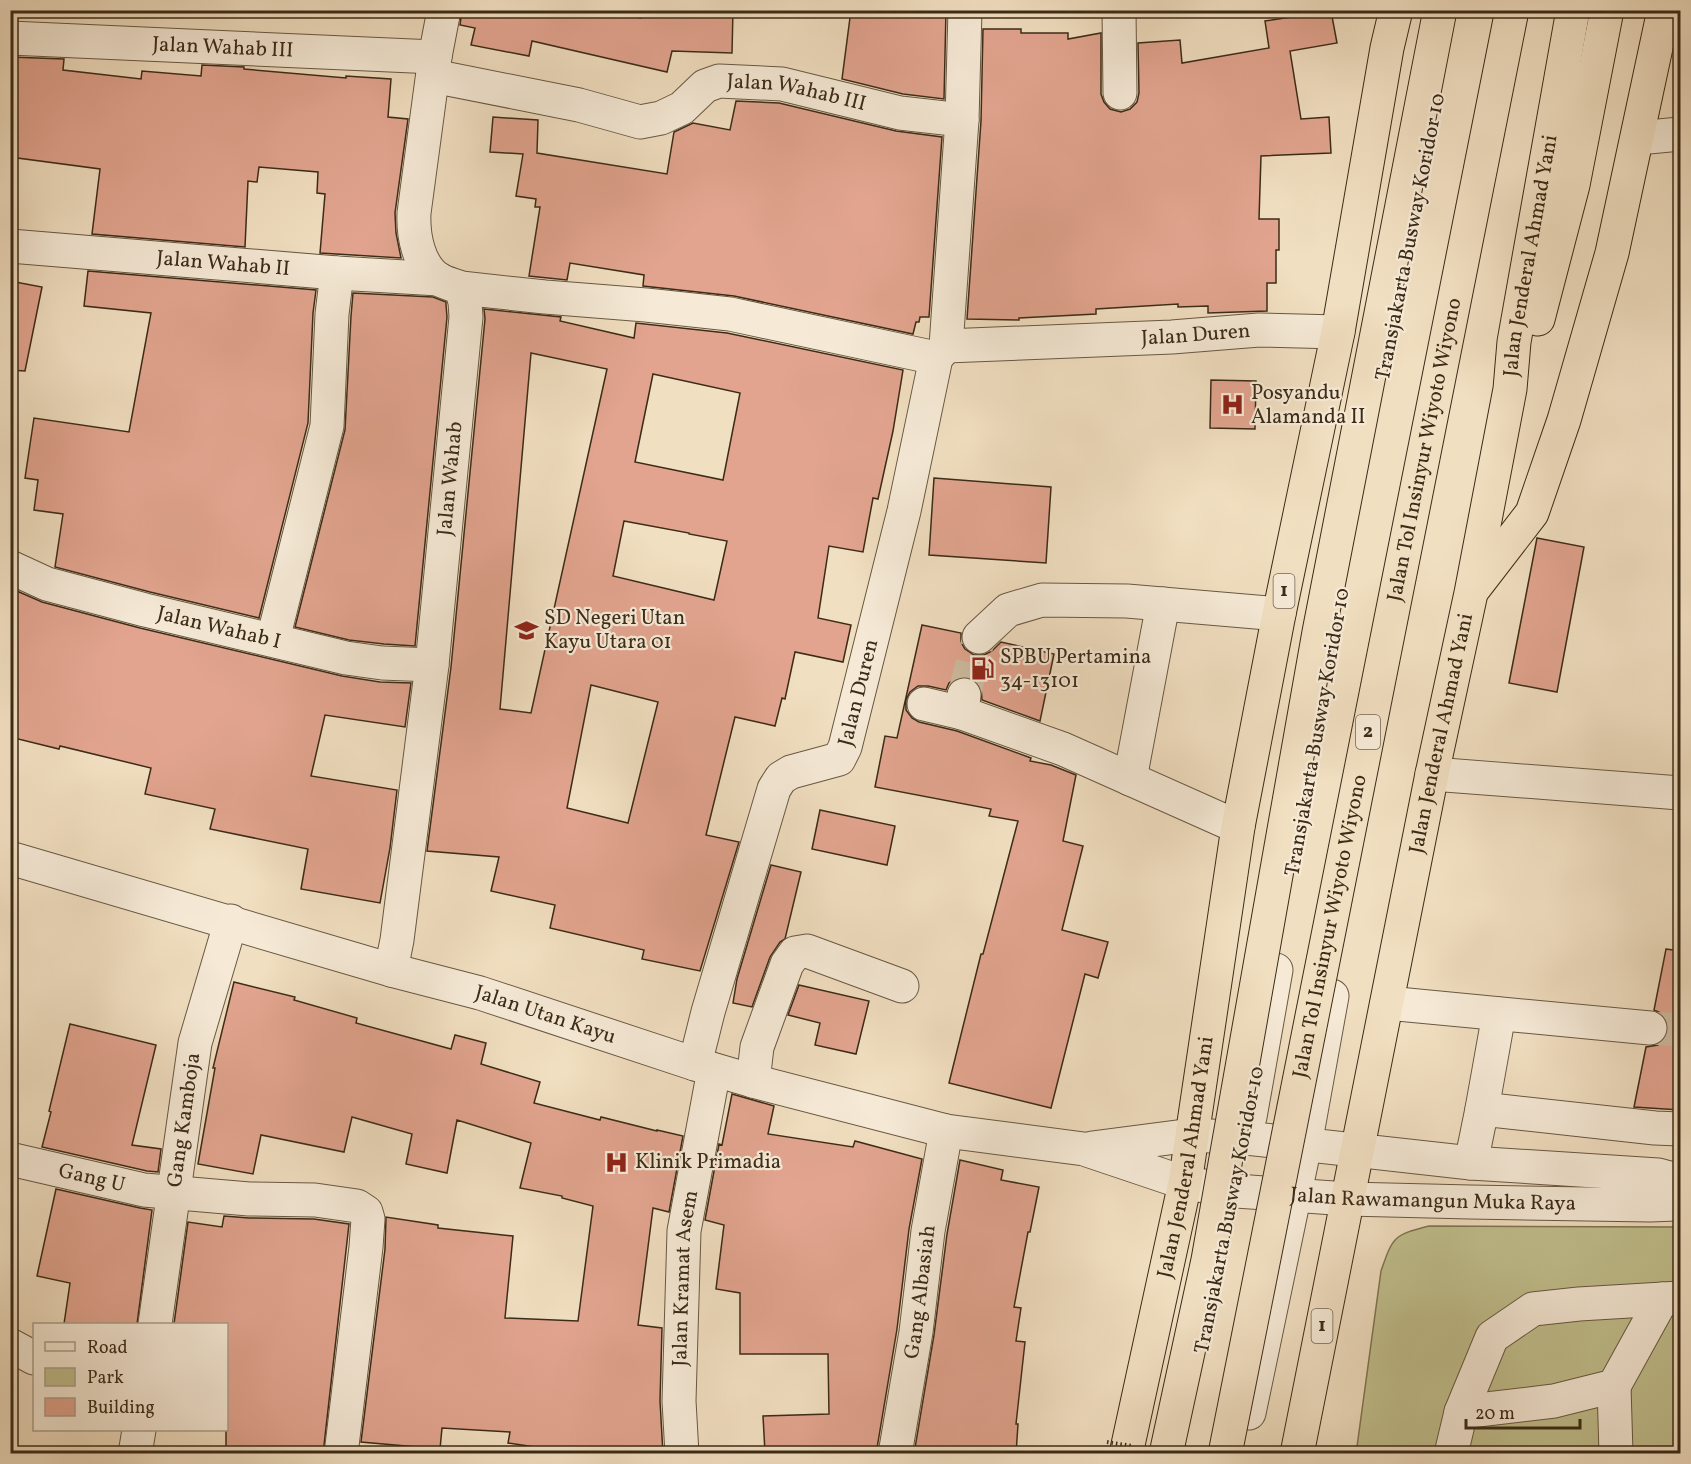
<svg xmlns="http://www.w3.org/2000/svg" width="1691" height="1464" font-family="Vollkorn,serif">
  <style>
    .green { fill: #c1c08e; stroke: #7e7652; stroke-width: 1.5 }
    .building { fill: #e2a48f; stroke: #3b2b17; stroke-width: 1.5; fill-rule: evenodd }
    .lines { fill: none; stroke-linecap: round; stroke-linejoin: round }
    .minor-tunnel { stroke: #cdbb9f; stroke-width: 33; stroke-dasharray: 33 16; stroke-linecap: butt }
    .minor-casing { stroke: #685842; stroke-width: 35 }
    .highway-casing { stroke: #3b2b17; stroke-width: 35 }
    .minor { stroke: #f6ead7; stroke-width: 33 }
    .highway { stroke: #f1dfc1; stroke-width: 33 }
    .highway-bridge-casing { stroke: #3b2b17; stroke-width: 35; stroke-linecap: butt }
    .path-bridge { stroke: #3b2b17; stroke-width: 4; stroke-dasharray: 1.5 3; stroke-linecap: butt }
    .highway-bridge { stroke: #f1dfc1; stroke-width: 33 }
    .labels { text-anchor: middle; dominant-baseline: central; stroke-width: 4.5; stroke-linejoin: round; paint-order: stroke }
    .shield { fill: #f6ead7; stroke: #736451; stroke-width: 1.5 }
    .shield-label { font-size: 20px; font-weight: bold; fill: #3b2b17 }
    .street-label { font-size: 21px; fill: #3b2b17; stroke: #f6ead7 }
    .poi-label { font-size: 21px; fill: #3b2b17; stroke: #f6ead7; text-anchor: start }
  </style>
  <rect width="100%" height="100%" fill="#f1dfc1"/>
  <filter id="stains"><feTurbulence type="fractalNoise" baseFrequency=".00333" numOctaves="4"/><feColorMatrix values="0 0 0 0 .2 0 0 0 0 .09 0 0 0 0 .02 0 0 0 .5 -.17"/></filter>
  <radialGradient id="worn" r=".72"><stop offset=".6" stop-color="#630" stop-opacity="0"/><stop offset="1" stop-color="#630" stop-opacity=".3"/></radialGradient>
  <path class="green" d="M 1429,1226 L 1680,1227 L 1680,1453 L 1356,1454 L 1381,1271 C 1393,1236 1394,1235 1429,1226 Z"/>
  <path class="building" d="M 462,10 L 606,10 L 641,18 L 642,10 L 733,10 L 732,53 L 672,51 L 667,72 L 532,41 L 529,56 L 471,45 L 475,28 L 460,25 Z
    M 851,10 L 946,10 L 944,99 L 903,94 L 842,79 Z
    M 1331,11 L 1337,43 L 1290,51 L 1301,119 L 1329,117 L 1331,153 L 1261,156 L 1259,219 L 1279,219 L 1279,250 L 1276,250 L 1276,283 L 1267,283 L 1267,311 L 1208,313 L 1208,306 L 1178,307 L 1178,304 L 1096,309 L 1096,314 L 1019,318 L 1019,320 L 967,319 L 981,121 L 983,29 L 1021,29 L 1021,33 L 1068,33 L 1068,39 L 1101,33 L 1101,94 L 1104,102 L 1110,109 L 1121,112 L 1130,109 L 1137,102 L 1139,93 L 1138,43 L 1180,40 L 1182,63 L 1269,48 L 1265,21 Z
    M 10,57 L 64,59 L 63,70 L 141,79 L 142,71 L 201,76 L 202,65 L 244,67 L 244,69 L 346,78 L 346,76 L 391,79 L 388,117 L 408,119 L 395,213 L 396,233 L 401,258 L 320,253 L 325,194 L 317,193 L 318,172 L 259,167 L 257,182 L 248,181 L 245,247 L 92,234 L 100,169 L 10,157 Z
    M 736,101 L 779,103 L 896,131 L 942,137 L 929,317 L 920,317 L 919,322 L 916,322 L 913,334 L 734,296 L 643,286 L 644,275 L 570,263 L 567,280 L 529,276 L 540,207 L 535,207 L 536,199 L 516,196 L 523,154 L 490,152 L 493,117 L 538,120 L 537,153 L 667,174 L 674,132 L 693,123 L 730,130 Z
    M 88,271 L 316,290 L 313,313 L 308,423 L 259,618 L 150,592 L 55,567 L 63,514 L 34,510 L 38,480 L 25,478 L 34,418 L 129,432 L 151,313 L 84,306 Z
    M 10,281 L 42,287 L 25,371 L 10,370 Z
    M 353,293 L 433,297 L 446,302 L 446,305 L 447,317 L 415,646 L 384,644 L 349,640 L 295,627 L 345,430 L 351,316 Z
    M 484,309 L 561,317 L 560,321 L 634,338 L 636,323 L 727,333 L 903,370 L 893,431 L 878,499 L 873,498 L 863,552 L 829,546 L 818,618 L 851,625 L 843,662 L 795,652 L 785,699 L 782,698 L 775,726 L 735,717 L 706,835 L 739,842 L 700,971 L 642,959 L 644,950 L 550,928 L 555,905 L 491,891 L 499,857 L 427,851 L 451,667 L 485,319 ZM 531,353 L 607,369 L 531,713 L 500,709 ZM 653,374 L 740,393 L 723,480 L 635,462 ZM 624,521 L 689,533 L 689,534 L 727,541 L 714,600 L 613,576 ZM 591,685 L 658,702 L 628,823 L 567,808 Z
    M 1211,380 L 1256,381 L 1255,429 L 1210,428 Z
    M 934,478 L 1051,487 L 1046,563 L 929,555 Z
    M 1537,538 L 1584,547 L 1557,692 L 1509,683 Z
    M 10,588 L 42,602 L 140,628 L 342,676 L 380,682 L 411,683 L 405,727 L 325,715 L 311,776 L 397,790 L 390,848 L 380,903 L 301,889 L 308,849 L 210,829 L 215,809 L 145,794 L 151,768 L 60,746 L 59,749 L 10,737 Z
    M 922,625 L 961,633 L 961,642 L 965,649 L 974,655 L 984,655 L 992,651 L 1001,642 L 1054,654 L 1040,721 L 982,700 L 981,687 L 976,680 L 967,676 L 956,678 L 949,683 L 946,690 L 928,686 L 918,686 L 910,692 L 906,700 L 906,710 L 912,718 L 919,722 L 957,731 L 1031,758 L 1030,761 L 1051,765 L 1076,775 L 1063,841 L 1083,846 L 1062,930 L 1108,942 L 1098,978 L 1085,974 L 1051,1108 L 949,1083 L 981,954 L 983,954 L 1018,821 L 989,816 L 991,809 L 875,787 L 885,736 L 897,738 Z
    M 820,810 L 895,826 L 887,865 L 812,849 Z
    M 771,865 L 801,872 L 785,939 L 780,942 L 770,957 L 752,1007 L 733,1003 L 737,979 Z
    M 1666,949 L 1680,951 L 1680,1110 L 1634,1107 L 1646,1047 L 1658,1045 L 1665,1039 L 1669,1030 L 1667,1020 L 1661,1013 L 1654,1010 Z
    M 234,982 L 295,997 L 294,1000 L 357,1018 L 356,1023 L 451,1049 L 455,1035 L 486,1043 L 481,1064 L 540,1082 L 534,1103 L 600,1120 L 601,1117 L 657,1131 L 657,1130 L 683,1136 L 669,1212 L 653,1208 L 638,1325 L 662,1328 L 660,1401 L 663,1454 L 583,1454 L 508,1443 L 510,1432 L 442,1428 L 440,1449 L 361,1442 L 385,1249 L 386,1217 L 438,1225 L 438,1228 L 513,1236 L 505,1318 L 578,1321 L 593,1206 L 562,1198 L 562,1196 L 520,1188 L 531,1143 L 457,1120 L 447,1173 L 406,1164 L 412,1134 L 352,1117 L 344,1152 L 261,1135 L 253,1174 L 198,1164 L 215,1068 L 213,1068 Z
    M 799,985 L 869,1001 L 856,1054 L 815,1045 L 820,1023 L 788,1015 Z
    M 70,1024 L 156,1045 L 132,1145 L 161,1149 L 158,1172 L 147,1171 L 42,1147 L 51,1112 L 49,1111 Z
    M 732,1094 L 774,1106 L 768,1134 L 853,1147 L 855,1141 L 922,1159 L 909,1229 L 897,1329 L 877,1448 L 815,1448 L 815,1452 L 765,1452 L 763,1416 L 829,1414 L 828,1354 L 740,1354 L 740,1293 L 716,1289 L 724,1225 L 705,1220 L 719,1144 L 722,1145 Z
    M 960,1160 L 1003,1170 L 1001,1180 L 1039,1187 L 1030,1232 L 1028,1232 L 1014,1307 L 1021,1308 L 1016,1341 L 1025,1342 L 1016,1424 L 1018,1424 L 1016,1454 L 914,1454 L 934,1335 L 947,1234 Z
    M 56,1189 L 140,1208 L 152,1210 L 137,1324 L 64,1324 L 70,1283 L 37,1276 Z
    M 224,1216 L 249,1218 L 314,1219 L 349,1224 L 323,1454 L 226,1454 L 226,1324 L 174,1324 L 188,1222 L 222,1227 Z"/>
  <g class="lines">
    <path class="minor-tunnel" d="M 964,695 L 979,637
      M 1650,1028 L 1680,1030"/>
    <defs>
      <g id="minor">
        <path d="M 1119,10 L 1120,93"/>
        <path id="s1" d="M 10,38 L 435,57"/>
        <path id="s2" d="M 433,76 L 579,105 L 640,122 L 661,118 L 682,108 L 705,86 L 719,81 L 782,84 L 900,113 L 962,120"/>
        <path d="M 1638,138 L 1680,134"/>
        <path id="s3" d="M 10,246 L 337,273 L 439,279"/>
        <path d="M 461,288 L 545,297 L 646,305 L 730,314 L 936,358"/>
        <path id="s4" d="M 946,346 L 1172,337 L 1259,330 L 1338,332"/>
        <path id="s5" d="M 10,567 L 47,584 L 145,610 L 346,658 L 382,663 L 432,665"/>
        <path d="M 979,637 L 1008,610 L 1042,600 L 1127,601 L 1279,614"/>
        <path d="M 273,639 L 327,426 L 332,314 L 337,273"/>
        <path d="M 964,695 L 962,713 L 1063,749 L 1238,827"/>
        <path d="M 924,704 L 962,713"/>
        <path d="M 1432,774 L 1680,793"/>
        <path d="M 1130,779 L 1163,604"/>
        <path id="s6" d="M 10,858 L 391,970 L 480,993 L 695,1064 L 753,1081 L 946,1131 L 1084,1149 L 1185,1183 L 1236,1191 L 1348,1199 L 1470,1202 L 1650,1205 L 1676,1204 L 1680,1203"/>
        <path id="s7" d="M 391,970 L 397,940 L 432,665 L 466,317 L 465,302 L 461,288 C 454,285 445,283 438,279 C 418,265 413,235 414,213 L 435,57 L 444,10"/>
        <path d="M 1387,1003 L 1650,1028"/>
        <path id="s8" d="M 695,1064 L 708,1012 L 774,789 L 781,778 L 791,772 L 839,759 L 845,747 L 904,511 L 936,358 L 946,346 L 962,120 L 965,10"/>
        <path d="M 753,1081 L 757,1047 L 787,964 L 795,953 L 807,951 L 902,986"/>
        <path d="M 1482,1109 L 1499,1014"/>
        <path d="M 1250,1117 L 1276,970"/>
        <path d="M 1092,1148 L 1192,1135 L 1246,1138 L 1471,1163 L 1658,1175 L 1680,1181"/>
        <path id="s9" d="M 10,1159 L 144,1190 L 249,1199 L 315,1200 L 357,1206 L 366,1212 L 368,1219 L 366,1247 L 341,1454"/>
        <path d="M 1471,1163 L 1482,1109 L 1655,1128 L 1680,1129"/>
        <path id="s10" d="M 155,1324 L 195,1043 L 231,921"/>
        <path d="M 10,1345 L 34,1358"/>
        <path d="M 1614,1386 L 1616,1454"/>
        <path d="M 1461,1412 L 1554,1401 L 1614,1386 L 1662,1299"/>
        <path d="M 1249,1413 L 1305,1145 L 1332,996"/>
        <path d="M 135,1454 L 139,1430"/>
        <path id="s11" d="M 682,1454 L 679,1401 L 684,1231 L 714,1070"/>
        <path id="s12" d="M 895,1454 L 916,1332 L 928,1231 L 946,1131"/>
        <path d="M 1451,1454 L 1461,1412 L 1492,1337 L 1533,1309 L 1579,1304 L 1680,1298"/>
      </g>
      <g id="highway">
        <path d="M 1538,319 L 1573,185 L 1607,10"/>
        <path d="M 1475,587 L 1532,513 L 1564,420 L 1612,253 L 1664,10"/>
        <path id="s13" d="M 1126,1454 L 1185,1183 L 1238,827 L 1279,614 L 1338,332 L 1387,48 L 1396,10"/>
        <path id="s14" d="M 1297,1454 L 1432,774 L 1471,593 L 1510,389 L 1514,342 L 1573,10"/>
      </g>
    </defs>
    <use href="#minor" class="minor-casing"/>
    <use href="#highway" class="highway-casing"/>
    <use href="#minor" class="minor"/>
    <use href="#highway" class="highway"/>
    <defs>
      <g id="highway-bridge">
        <path d="M 1166,1454 L 1208,1260 L 1319,632 L 1440,10"/>
        <path id="s15" d="M 1225,1454 L 1512,10"/>
      </g>
    </defs>
    <use href="#highway-bridge" class="highway-bridge-casing"/>
    <path class="path-bridge" d="M 1107,1442 L 1132,1446"/>
    <use href="#highway-bridge" class="highway-bridge"/>
  </g>
  <defs>
    <symbol id="hospital-bare" viewBox="-9 -9 18 18"><path d="M-5-5h3v3.5h4V-5h3V5h-3V1.5h-4V5h-3Z" fill="#8f2418" stroke="#f6ead7" stroke-width="2.5" paint-order="stroke"/></symbol>
    <symbol id="school-bare" viewBox="-9 -9 18 18"><path d="M0-5L7-2L0 1L-7-2ZM-4 1L0 2.5L4 1V4Q0 6-4 4Z" fill="#8f2418" stroke="#f6ead7" stroke-width="2.5" paint-order="stroke"/></symbol>
    <symbol id="fuel-bare" viewBox="-9 -9 18 18"><path d="M-5.5-6h7V0h2V4h1.3V-2.5L3-4.5l.8-.8L6-3V5H2.5V1h-1V6h-7ZM-4.2-4.7v3.2H.2V-4.7Z" fill="#8f2418" stroke="#f6ead7" stroke-width="2.5" paint-order="stroke"/></symbol>
  </defs>
  <g fill-rule="evenodd">
    <use href="#hospital-bare" x="1216" y="388" width="33" height="33"/>
    <use href="#school-bare" x="510" y="614" width="33" height="33"/>
    <use href="#fuel-bare" x="966" y="652" width="33" height="33"/>
    <use href="#hospital-bare" x="600" y="1146" width="33" height="33"/>
  </g>
  <g class="labels">
    <g class="shield">
      <rect x="1273.5" y="574" width="21" height="34" rx="4.5"/>
      <rect x="1356" y="715" width="24" height="34" rx="4.5"/>
      <rect x="1311.5" y="1309" width="21" height="34" rx="4.5"/>
    </g>
    <g class="shield-label">
      <text x="1284" y="591">1</text>
      <text x="1368" y="732">2</text>
      <text x="1322" y="1326">1</text>
    </g>
    <g class="street-label">
      <text stroke="none"><textPath href="#s1" startOffset="213">Jalan Wahab III</textPath></text>
      <text stroke="none"><textPath href="#s2" startOffset="382">Jalan Wahab III</textPath></text>
      <text transform="translate(1411 237) rotate(-79)">Transjakarta Busway Koridor 10</text>
      <text stroke="none"><textPath href="#s14" startOffset="1221">Jalan Jenderal Ahmad Yani</textPath></text>
      <text stroke="none"><textPath href="#s3" startOffset="214">Jalan Wahab II</textPath></text>
      <text stroke="none"><textPath href="#s4" startOffset="250">Jalan Duren</textPath></text>
      <text stroke="none"><textPath href="#s15" startOffset="1024">Jalan Tol Insinyur Wiyoto Wiyono</textPath></text>
      <text stroke="none"><textPath href="#s7" startOffset="495">Jalan Wahab</textPath></text>
      <text stroke="none"><textPath href="#s5" startOffset="218">Jalan Wahab I</textPath></text>
      <text stroke="none"><textPath href="#s8" startOffset="430">Jalan Duren</textPath></text>
      <text transform="translate(1318 732) rotate(-80)">Transjakarta Busway Koridor 10</text>
      <text stroke="none"><textPath href="#s14" startOffset="735">Jalan Jenderal Ahmad Yani</textPath></text>
      <text stroke="none"><textPath href="#s15" startOffset="538">Jalan Tol Insinyur Wiyoto Wiyono</textPath></text>
      <text stroke="none"><textPath href="#s6" startOffset="558">Jalan Utan Kayu</textPath></text>
      <text stroke="none"><textPath href="#s10" startOffset="206">Gang Kamboja</textPath></text>
      <text stroke="none"><textPath href="#s13" startOffset="303">Jalan Jenderal Ahmad Yani</textPath></text>
      <text stroke="none"><textPath href="#s9" startOffset="84">Gang U</textPath></text>
      <text stroke="none"><textPath href="#s6" startOffset="1470">Jalan Rawamangun Muka Raya</textPath></text>
      <text transform="translate(1230 1210) rotate(-79)">Transjakarta Busway Koridor 10</text>
      <text stroke="none"><textPath href="#s11" startOffset="176">Jalan Kramat Asem</textPath></text>
      <text stroke="none"><textPath href="#s12" startOffset="164">Gang Albasiah</textPath></text>
    </g>
    <g class="poi-label">
      <text x="1251" y="393">Posyandu<tspan x="1251" dy="24">Alamanda II</tspan></text>
      <text x="544" y="618">SD Negeri Utan<tspan x="544" dy="24">Kayu Utara 01</tspan></text>
      <text x="1000" y="657">SPBU Pertamina<tspan x="1000" dy="24">34-13101</tspan></text>
      <text x="635" y="1162">Klinik Primadia</text>
    </g>
  </g>
  <rect width="1691" height="1464" fill="none" stroke="#f1dfc1" stroke-width="36"/>
  <rect x="12" y="12" width="1667" height="1440" fill="none" stroke="#3b2b17" stroke-width="3"/>
  <rect x="18" y="18" width="1655" height="1428" fill="none" stroke="#3b2b17" stroke-width="1.5"/>
  <rect x="33" y="1323" width="195" height="108" fill="#f6ead7" stroke="#ab9e8a" stroke-width="1.5"/>
  <rect x="45" y="1342" width="30" height="9" fill="#f6ead7" stroke="#ab9e8a" stroke-width="1.5"/>
  <text x="87" y="1353" font-size="18" fill="#3b2b17">Road</text>
  <rect x="45" y="1368" width="30" height="18" fill="#c1c08e" stroke="#ab9e8a" stroke-width="1.5"/>
  <text x="87" y="1383" font-size="18" fill="#3b2b17">Park</text>
  <rect x="45" y="1398" width="30" height="18" fill="#e2a48f" stroke="#ab9e8a" stroke-width="1.5"/>
  <text x="87" y="1413" font-size="18" fill="#3b2b17">Building</text>
  <path d="M1466 1419v9h114v-9" fill="none" stroke="#3b2b17" stroke-width="3"/>
  <text x="1475" y="1419" font-size="18" fill="#3b2b17" stroke="#f6ead7" stroke-width="4.5" paint-order="stroke">20 m</text>
  <rect width="100%" height="100%" filter="url(#stains)"/>
  <rect width="100%" height="100%" fill="url(#worn)"/>
</svg>
